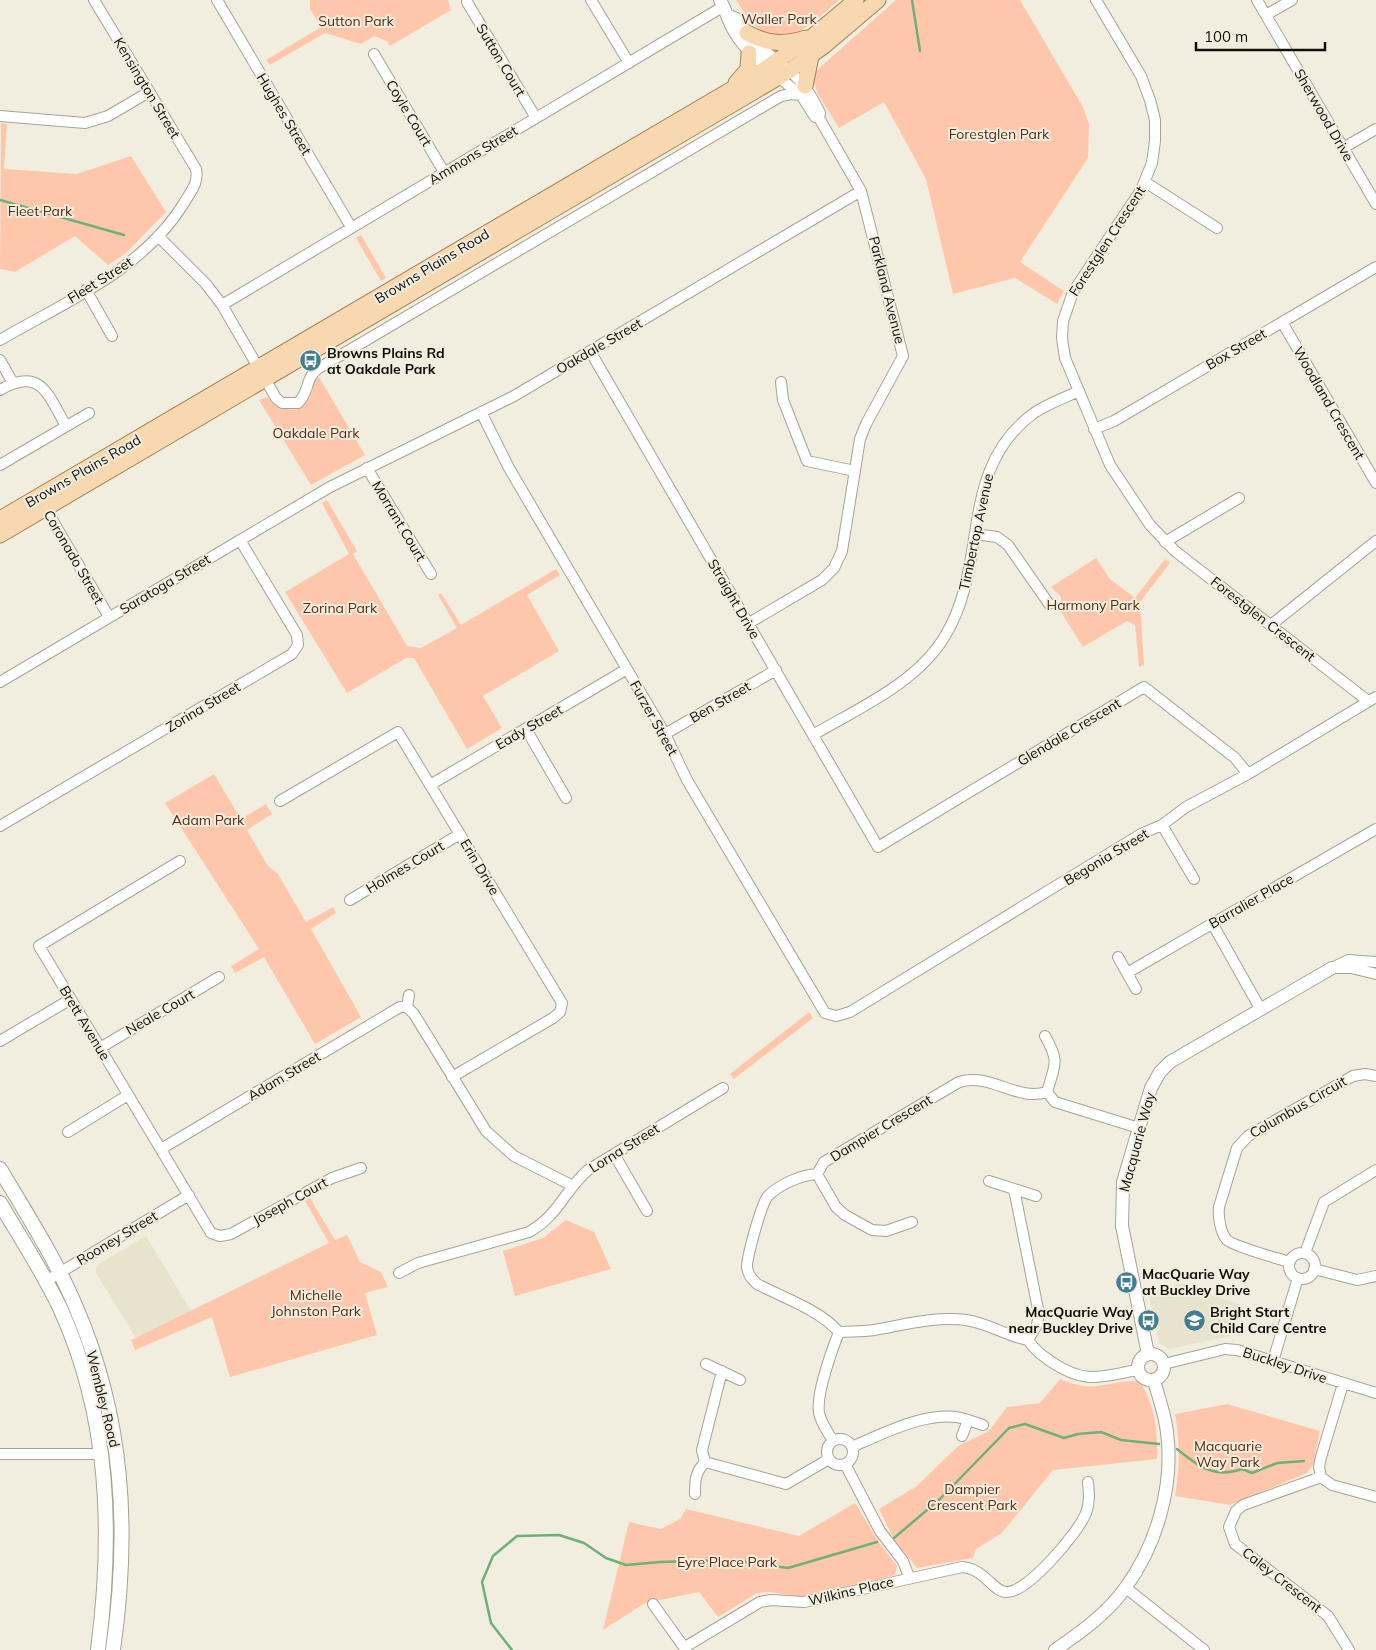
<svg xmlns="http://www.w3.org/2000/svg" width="1376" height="1650" font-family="Mulish,sans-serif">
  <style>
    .built { fill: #e8e3cc }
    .green { fill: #fec7ac }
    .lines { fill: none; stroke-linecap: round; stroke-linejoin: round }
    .stream { stroke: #6eb078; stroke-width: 2.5 }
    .minor-casing { stroke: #a6a395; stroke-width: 12 }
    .tertiary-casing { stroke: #a6a395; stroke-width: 14 }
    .secondary-casing { stroke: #a6a395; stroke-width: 16 }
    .primary-casing { stroke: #a38153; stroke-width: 17 }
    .minor { stroke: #fff; stroke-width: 10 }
    .tertiary { stroke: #fff; stroke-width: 12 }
    .secondary { stroke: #fff; stroke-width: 14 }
    .primary { stroke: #f7d8b0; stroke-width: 15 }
    .labels { text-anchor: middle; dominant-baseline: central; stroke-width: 4; stroke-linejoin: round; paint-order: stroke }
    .park-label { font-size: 14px; fill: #5c2b10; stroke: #f1eedf }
    .street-label { font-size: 14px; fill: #100f0a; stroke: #f1eedf }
    .poi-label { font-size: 14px; font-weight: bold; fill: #100f0a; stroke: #f1eedf; text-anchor: start }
  </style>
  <rect width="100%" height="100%" fill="#f1eedf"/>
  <path class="built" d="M 146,1236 L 191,1311 L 136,1338 L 96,1273 L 96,1268 L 97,1265 Z
    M 1186,1283 L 1187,1288 L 1239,1304 L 1230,1336 L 1169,1349 L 1159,1343 L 1148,1291 Z"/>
  <path class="green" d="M 310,0 L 448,0 L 451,10 L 390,46 L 387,41 L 374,36 L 361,44 L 325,33 L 270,65 L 266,60 L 321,27 L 310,9 Z
    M 736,0 L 839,0 C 796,37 773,62 736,0 Z
    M 896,0 L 1020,0 L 1083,107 L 1089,124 L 1088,158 L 1020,262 L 1064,291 L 1057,304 L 1015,278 L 953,294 L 926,179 L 884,102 L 839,128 L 818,94 L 813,80 L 816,71 Z
    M 1,123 L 7,124 L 4,169 L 77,174 L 131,156 L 166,212 L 126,253 L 108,265 L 75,236 L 15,272 L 0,269 Z
    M 361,235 L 386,278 L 381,281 L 356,238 Z
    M 319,377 L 365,455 L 311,485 L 259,400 L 267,397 C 288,418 311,412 314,381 Z
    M 327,500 L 357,551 L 353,554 L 407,646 L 421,648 L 457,628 L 438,595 L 441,593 L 461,625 L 556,569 L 560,575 L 527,595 L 559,651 L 483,696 L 502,728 L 467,749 L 414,658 L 406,658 L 347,693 L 285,592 L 349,554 L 322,503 Z
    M 1096,558 L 1110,579 L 1135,598 L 1165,559 L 1170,563 L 1140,602 L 1144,665 L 1139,667 L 1135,625 L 1127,621 L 1083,647 L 1061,612 L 1061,597 L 1051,587 Z
    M 214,774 L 241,819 L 266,804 L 272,814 L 247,830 L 268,866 L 278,874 L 306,922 L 333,907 L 336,913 L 311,929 L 361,1017 L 315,1044 L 264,957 L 235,973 L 231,966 L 259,949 L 165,803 Z
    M 809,1012 L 813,1018 L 734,1079 L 730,1074 Z
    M 310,1198 L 335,1240 L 347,1235 L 360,1262 L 381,1272 L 388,1287 L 365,1293 L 377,1335 L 230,1377 L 212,1317 L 135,1350 L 131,1340 L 329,1243 L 305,1201 Z
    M 566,1220 L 594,1232 L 611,1269 L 515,1296 L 503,1251 L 543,1238 Z
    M 1060,1379 C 1096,1395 1106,1380 1139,1381 C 1155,1403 1158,1433 1157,1459 L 1053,1470 L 1002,1533 L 976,1549 L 973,1558 L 917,1568 L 895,1541 L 879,1509 L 917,1486 L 958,1446 L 989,1431 L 1007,1407 L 1040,1403 Z
    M 1227,1404 L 1320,1431 L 1313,1465 L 1307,1473 L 1230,1505 L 1175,1496 C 1180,1467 1180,1443 1175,1414 Z
    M 855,1503 L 880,1544 L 897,1566 L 895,1575 L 804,1597 L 770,1592 L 757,1593 L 718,1617 L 699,1592 L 645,1603 L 603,1630 L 629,1522 L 661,1529 L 680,1519 L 686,1509 L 799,1536 Z"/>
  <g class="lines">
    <path class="stream" d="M 912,0 L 920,51
      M 0,200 L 124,235
      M 1177,1449 C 1198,1466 1213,1479 1242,1469 L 1252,1473 L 1277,1463 L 1304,1461
      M 894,1538 L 940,1499 L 1009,1428 L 1025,1424 L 1064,1438 L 1078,1434 L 1101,1432 L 1121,1440 L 1159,1444
      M 512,1650 L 491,1623 L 482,1582 L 493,1556 L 517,1536 L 559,1535 L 584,1543 L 606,1558 L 626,1565 L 660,1562 L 731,1560 L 788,1568 L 877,1542"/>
    <defs>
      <path id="minor" d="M 217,0 L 351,227
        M 591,0 L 629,63
        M 1096,0 L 1141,76 L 1150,100 L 1155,120 L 1155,141 L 1152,163 L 1141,190 L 1073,292 L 1063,321 L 1062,338 L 1065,358 L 1110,465 L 1150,525 L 1175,551 L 1368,701
        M 1257,0 L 1376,204
        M 467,2 L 536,118
        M 1266,15 L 1292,0
        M 374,54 L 444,172
        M 789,71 C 804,82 812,97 820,113 L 819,118
        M 0,116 L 85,123 L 108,116 L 149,92
        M 1343,148 L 1376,129
        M 1145,182 L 1217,228
        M 158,236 L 206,284 L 222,305 L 276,398 L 282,403 L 298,403 C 310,392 305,377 319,368 L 781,96 L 791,94 L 801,95
        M 86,290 L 112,336
        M 222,305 L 724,6
        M 1282,322 L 1376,483
        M 0,340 C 65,302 143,270 184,203 C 191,191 199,183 196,169 L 94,0
        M 590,351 L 878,847 L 1144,687 L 1235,758 L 1248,774
        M 0,360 L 13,383
        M 781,382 L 783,400 L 807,461 L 855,471
        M 0,390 C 41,366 48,395 66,426
        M 481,412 L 509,468 L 665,734 L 687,780 L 825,1013 L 836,1016 L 850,1012 L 1141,834 L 1162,825 L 1186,807 L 1248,774 L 1376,697
        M 1094,429 L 1114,421 L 1376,267
        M 0,465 L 89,413
        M 367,468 L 431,574
        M 43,504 L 109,617
        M 975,534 L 997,537 L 1008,545 L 1049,604
        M 1165,542 L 1239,498
        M 749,623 L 822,580 L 834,568 L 842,551 L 860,439 L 866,424 L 903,356 L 861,191 L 819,118 L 815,117 L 801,95 L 778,77
        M 1271,625 L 1376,541
        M 0,682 L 330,487 L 514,396 L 861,191
        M 526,729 L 566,798
        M 665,734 L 776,670
        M 813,735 C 859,708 917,683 945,636 C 990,562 957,469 1034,413 C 1047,404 1064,398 1079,391
        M 430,785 L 627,669
        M 280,801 L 398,732 L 562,1003 L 560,1012 L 553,1018 L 452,1077
        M 1162,825 L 1194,879
        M 0,826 L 292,654 L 298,645 L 297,635 L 240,540
        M 180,861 L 39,946 L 211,1233 L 220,1236 L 231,1234 L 332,1178 L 361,1168
        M 350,900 L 460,834
        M 1212,923 L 1261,1010
        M 1118,957 L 1136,989
        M 1332,968 L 1348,960 L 1376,962
        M 1335,968 L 1351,968 L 1376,974
        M 1127,973 L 1376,829
        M 407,1007 L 409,995
        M 1045,1036 C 1060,1062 1055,1064 1047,1092
        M 0,1041 L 71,999
        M 100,1048 L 219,977
        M 68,1132 L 128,1095
        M 161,1149 L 400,1007 L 407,1007 L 414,1014 L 486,1131 L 514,1156 L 573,1186
        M 614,1154 L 647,1211
        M 817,1174 L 836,1207 L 845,1215 L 872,1230 L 886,1231 L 912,1222
        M 989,1181 L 1036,1196
        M 1014,1189 L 1039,1314 L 1037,1325 L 1028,1340
        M 1305,1253 L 1324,1202 L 1376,1170
        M1289 1266a13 13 0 1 1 26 0a13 13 0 1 1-26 0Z
        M 1289,1262 C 1277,1258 1235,1247 1227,1240 C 1220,1232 1218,1216 1219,1207 L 1237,1148 L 1248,1136 L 1353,1076 L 1365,1074 L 1376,1076
        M 1314,1269 L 1357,1280 L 1376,1276
        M 399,1273 L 418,1263 L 529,1232 C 559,1215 564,1191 588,1170 L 723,1088
        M 46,1281 L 189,1195
        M 1273,1361 L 1298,1278
        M 706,1364 L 740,1380
        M 1164,1364 L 1225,1349 L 1237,1350 L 1376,1393
        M 1138,1370 C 1101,1376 1087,1385 1053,1363 C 1043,1356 1035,1351 1028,1340 C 1006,1336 988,1323 966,1320 C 936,1316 903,1325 874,1330 C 862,1332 850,1331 839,1332 C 818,1309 784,1298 757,1284 C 752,1279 748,1275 747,1267 C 747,1257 761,1204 768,1196 C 780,1184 801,1175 817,1174 L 824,1162 L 959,1082 C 990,1072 1017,1102 1047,1092 L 1055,1102 L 1139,1128
        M 722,1371 L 702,1450 L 705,1462 L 786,1484 L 829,1459
        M 1343,1384 L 1321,1457 L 1319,1467 L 1321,1477 L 1332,1485 L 1376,1497
        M 962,1436 L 968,1420 L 983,1425
        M827 1452a13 13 0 1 1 26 0a13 13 0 1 1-26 0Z
        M 833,1441 C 828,1432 821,1423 819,1413 C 816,1394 832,1350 839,1332
        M 852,1447 C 884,1433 934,1407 968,1420
        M 0,1454 L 101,1454
        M 845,1464 L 880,1531 L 903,1561 L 909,1577
        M 1321,1477 L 1243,1505 L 1236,1511 L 1229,1527 L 1235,1544 L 1328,1616 L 1349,1650
        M 695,1494 C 695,1480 695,1473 705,1462
        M 1126,1588 L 1204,1650
        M 653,1604 L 686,1650
        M 685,1647 L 760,1602 L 771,1600 L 804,1602 L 962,1567 C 986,1569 992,1592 1007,1592 C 1027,1593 1079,1532 1086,1513 C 1090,1503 1089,1493 1088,1482"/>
      <path id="tertiary" d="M 720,0 C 726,10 727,17 731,25 C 741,45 756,58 773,72
        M 729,16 L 736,19 L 758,46 L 783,67
        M1138 1367a13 13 0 1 1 26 0a13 13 0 1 1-26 0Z
        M 1148,1354 L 1122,1226 L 1123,1182 L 1139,1128 L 1151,1088 L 1160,1072 L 1170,1062 L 1332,968
        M 1055,1650 C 1080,1633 1108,1613 1126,1587 C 1157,1544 1174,1485 1167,1432 C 1165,1414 1158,1396 1154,1380"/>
      <path id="secondary" d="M 0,1169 C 26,1213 55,1258 75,1305 C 124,1418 130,1530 113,1650
        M 0,1203 C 20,1237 43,1272 60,1308 C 110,1417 113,1534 98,1650"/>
      <path id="primary" d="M 747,33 C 768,44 784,45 806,38
        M 736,83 L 748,69 L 749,53
        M 805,86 L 811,56
        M 0,519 L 756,75 L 813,36 L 856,0
        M 0,535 L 789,71 L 824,46 L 878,0"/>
    </defs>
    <use href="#minor" class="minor-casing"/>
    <use href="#tertiary" class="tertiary-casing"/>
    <use href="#secondary" class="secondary-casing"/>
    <use href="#primary" class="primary-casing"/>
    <use href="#minor" class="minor"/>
    <use href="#tertiary" class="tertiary"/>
    <use href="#secondary" class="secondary"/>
    <use href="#primary" class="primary"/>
  </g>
  <defs>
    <symbol id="bus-disc" viewBox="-11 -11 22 22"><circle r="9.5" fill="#407e93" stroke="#f1eedf"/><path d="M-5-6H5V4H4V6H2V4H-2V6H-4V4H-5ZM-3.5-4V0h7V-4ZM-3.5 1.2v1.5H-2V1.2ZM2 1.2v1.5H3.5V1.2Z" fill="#fff"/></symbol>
    <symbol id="school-disc" viewBox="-11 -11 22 22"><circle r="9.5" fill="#407e93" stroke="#f1eedf"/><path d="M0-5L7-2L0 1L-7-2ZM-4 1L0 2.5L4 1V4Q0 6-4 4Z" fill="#fff"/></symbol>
  </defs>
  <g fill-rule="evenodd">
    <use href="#bus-disc" x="298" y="348" width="25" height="25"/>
    <use href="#bus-disc" x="1114" y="1270" width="25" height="25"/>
    <use href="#bus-disc" x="1136" y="1308" width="25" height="25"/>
    <use href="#school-disc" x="1182" y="1308" width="25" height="25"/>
  </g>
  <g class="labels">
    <g class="park-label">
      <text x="779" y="19">Waller Park</text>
      <text x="356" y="21">Sutton Park</text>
      <text x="999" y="134">Forestglen Park</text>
      <text x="40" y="211">Fleet Park</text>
      <text x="316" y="433">Oakdale Park</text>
      <text x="1093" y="605">Harmony Park</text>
      <text x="340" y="608">Zorina Park</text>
      <text x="208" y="820">Adam Park</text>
      <text x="316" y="1295">Michelle<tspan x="316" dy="16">Johnston Park</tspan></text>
      <text x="1228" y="1446">Macquarie<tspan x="1228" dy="16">Way Park</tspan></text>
      <text x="972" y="1489">Dampier<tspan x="972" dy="16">Crescent Park</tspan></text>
      <text x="727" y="1562">Eyre Place Park</text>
    </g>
    <g class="street-label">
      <text transform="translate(501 60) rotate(59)">Sutton Court</text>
      <text transform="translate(147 88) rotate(59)">Kensington Street</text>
      <text transform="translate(409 113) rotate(59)">Coyle Court</text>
      <text transform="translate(284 114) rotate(59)">Hughes Street</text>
      <text transform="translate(1324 115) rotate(60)">Sherwood Drive</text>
      <text transform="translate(473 155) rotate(-31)">Ammons Street</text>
      <text transform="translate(1107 241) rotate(-57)">Forestglen Crescent</text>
      <text transform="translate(432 266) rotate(-31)">Browns Plains Road</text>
      <text transform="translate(100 280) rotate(-32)">Fleet Street</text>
      <text transform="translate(887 290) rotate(76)">Parkland Avenue</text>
      <text transform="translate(599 346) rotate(-30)">Oakdale Street</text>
      <text transform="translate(1236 349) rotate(-30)">Box Street</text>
      <text transform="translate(1329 403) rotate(60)">Woodland Crescent</text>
      <text transform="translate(83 471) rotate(-30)">Browns Plains Road</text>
      <text transform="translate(399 521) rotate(59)">Morrant Court</text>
      <text transform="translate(976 532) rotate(-78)">Timbertop Avenue</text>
      <text transform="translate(74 557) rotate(60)">Coronado Street</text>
      <text transform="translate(165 584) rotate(-31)">Saratoga Street</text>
      <text transform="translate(734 599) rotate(60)">Straight Drive</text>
      <text transform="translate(1263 619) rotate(38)">Forestglen Crescent</text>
      <text transform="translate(720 702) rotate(-30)">Ben Street</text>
      <text transform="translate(203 707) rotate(-31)">Zorina Street</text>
      <text transform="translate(654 718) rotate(61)">Furzer Street</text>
      <text transform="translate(529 727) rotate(-30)">Eady Street</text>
      <text transform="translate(1069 732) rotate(-31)">Glendale Crescent</text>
      <text transform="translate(1106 857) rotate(-31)">Begonia Street</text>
      <text transform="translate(405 867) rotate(-31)">Holmes Court</text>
      <text transform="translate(480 867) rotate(59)">Erin Drive</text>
      <text transform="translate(1251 901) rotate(-30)">Barralier Place</text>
      <text transform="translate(160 1012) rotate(-30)">Neale Court</text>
      <text transform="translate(85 1023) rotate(59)">Brett Avenue</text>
      <text transform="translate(284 1076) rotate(-31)">Adam Street</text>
      <text transform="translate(1298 1107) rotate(-30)">Columbus Circuit</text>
      <text transform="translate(881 1128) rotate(-31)">Dampier Crescent</text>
      <text transform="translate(1137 1142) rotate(-75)">Macquarie Way</text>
      <text transform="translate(624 1148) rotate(-32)">Lorna Street</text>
      <text transform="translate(290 1201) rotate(-29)">Joseph Court</text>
      <text transform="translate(117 1238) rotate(-31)">Rooney Street</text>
      <text transform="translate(1285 1365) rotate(18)">Buckley Drive</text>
      <text transform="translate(103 1399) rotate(76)">Wembley Road</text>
      <text transform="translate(1282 1580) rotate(38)">Caley Crescent</text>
      <text transform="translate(851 1591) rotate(-13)">Wilkins Place</text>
    </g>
    <g class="poi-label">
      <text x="327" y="353">Browns Plains Rd<tspan x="327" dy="16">at Oakdale Park</tspan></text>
      <text x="1142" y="1274">MacQuarie Way<tspan x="1142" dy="16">at Buckley Drive</tspan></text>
      <text x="1133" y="1312" text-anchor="end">MacQuarie Way<tspan x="1133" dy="16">near Buckley Drive</tspan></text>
      <text x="1210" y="1312">Bright Start<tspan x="1210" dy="16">Child Care Centre</tspan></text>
    </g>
  </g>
  <path d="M1196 42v8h129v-8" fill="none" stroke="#100f0a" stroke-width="2.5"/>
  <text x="1204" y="42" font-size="15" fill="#100f0a" stroke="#f1eedf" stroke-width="4" paint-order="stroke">100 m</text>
</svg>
